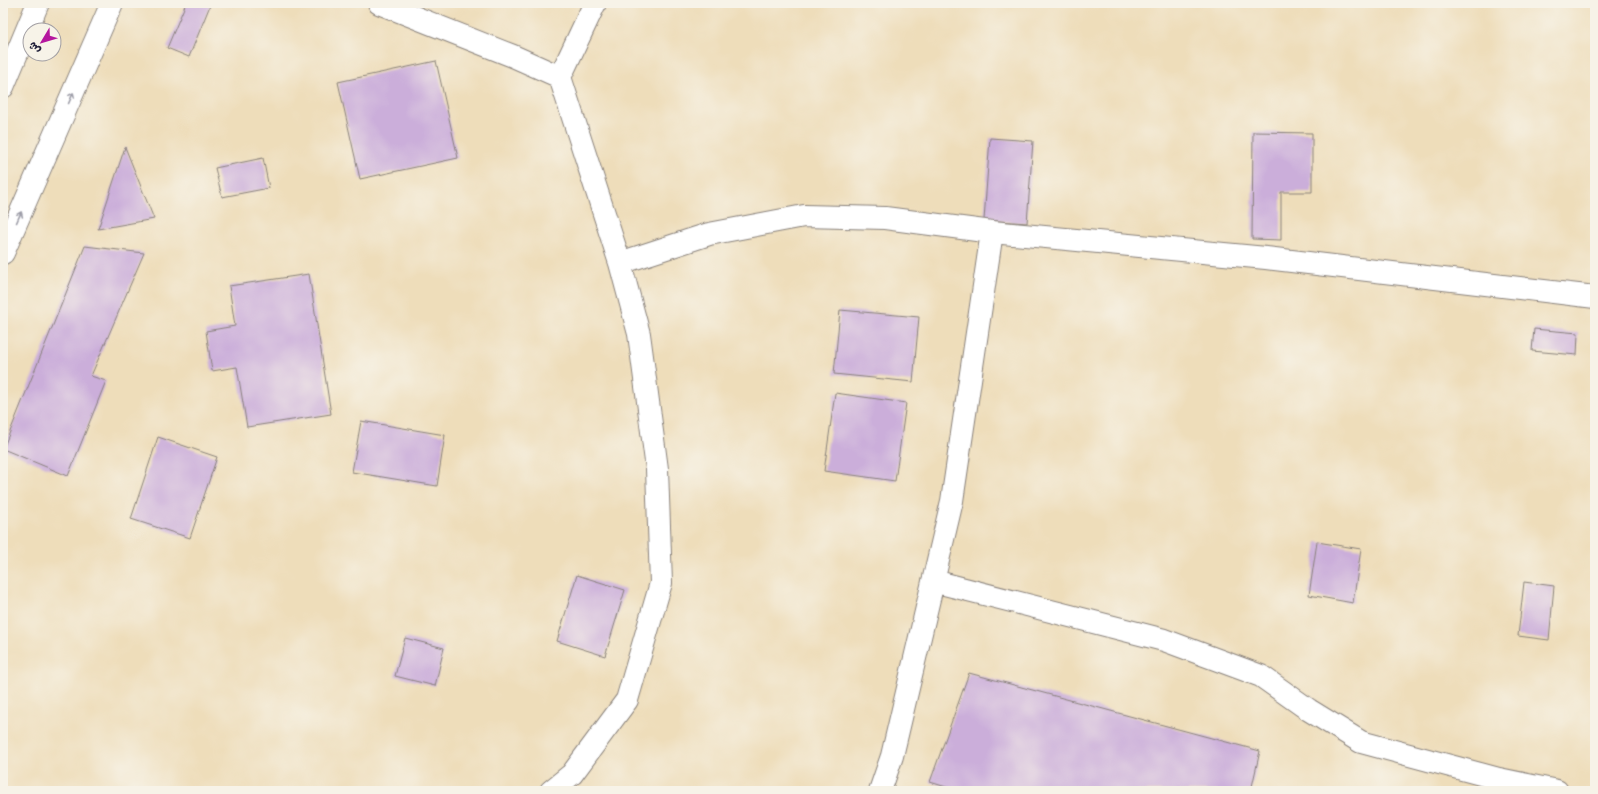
<svg xmlns="http://www.w3.org/2000/svg" width="1598" height="794" font-family="Kalam,'Playpen Sans Arabic',sans-serif">
  <style>
    .building { fill: #cbaeda }
    .lines { fill: none; stroke-linecap: round; stroke-linejoin: round }
    .minor-casing { stroke: #88807a; stroke-width: 24 }
    .major-casing { stroke: #88807a; stroke-width: 24 }
    .minor { stroke: #fff; stroke-width: 22 }
    .major { stroke: #fff; stroke-width: 22 }
    .oneway { stroke: #9c9ca7 }
  </style>
  <rect width="100%" height="100%" fill="#f7f3e8"/>
  <filter id="ink" filterUnits="userSpaceOnUse"><feTurbulence type="fractalNoise" baseFrequency=".025" numOctaves="2"/><feDisplacementMap in="SourceGraphic" scale="8" xChannelSelector="R" yChannelSelector="G"/><feConvolveMatrix kernelMatrix="1 2 1 2 8 2 1 2 1" color-interpolation-filters="sRGB"/></filter>
  <filter id="wash" filterUnits="userSpaceOnUse"><feTurbulence type="fractalNoise" baseFrequency=".012" numOctaves="4" result="noise"/><feDisplacementMap in="SourceGraphic" scale="16" xChannelSelector="R" yChannelSelector="G"/><feGaussianBlur stdDeviation="0.9" result="paint"/><feColorMatrix in="noise" values="0 0 0 0 0 0 0 0 0 0 0 0 0 0 0 0 0 1.4 0 .05"/><feComposite in="paint" operator="in"/></filter>
  <g filter="url(#wash)">
    <rect width="100%" height="100%" fill="#eeddba"/>
    <g id="blocks">
      <path class="building" d="M 186,3 L 211,3 L 189,57 L 167,48 Z
        M 436,61 L 458,158 L 360,179 L 338,82 Z
        M 1253,132 L 1312,133 L 1312,192 L 1281,192 L 1281,240 L 1252,239 Z
        M 990,138 L 1033,141 L 1027,223 L 984,220 Z
        M 125,147 L 154,219 L 98,229 Z
        M 263,158 L 269,188 L 222,197 L 215,168 Z
        M 85,246 L 144,253 L 91,376 L 106,381 L 68,476 L 3,449 Z
        M 309,274 L 331,414 L 247,427 L 237,367 L 212,371 L 206,331 L 235,326 L 229,286 Z
        M 840,310 L 919,317 L 913,382 L 834,374 Z
        M 1534,329 L 1578,333 L 1577,355 L 1532,351 Z
        M 835,393 L 906,403 L 895,481 L 824,471 Z
        M 361,421 L 445,435 L 437,486 L 352,472 Z
        M 158,437 L 217,457 L 190,538 L 131,519 Z
        M 1317,542 L 1361,549 L 1353,603 L 1309,595 Z
        M 577,575 L 625,590 L 605,656 L 557,641 Z
        M 1524,582 L 1554,586 L 1549,640 L 1518,636 Z
        M 405,638 L 444,648 L 435,686 L 395,676 Z
        M 969,673 L 1260,751 L 1251,791 L 959,791 L 930,782 Z"/>
    </g>
  </g>
  <g filter="url(#ink)">
    <use href="#blocks" fill-opacity="0" stroke="#88807a" stroke-width="1"/>
    <g class="lines">
      <defs>
        <path id="minor" d="M 379,3 L 513,56 L 560,77 L 620,263 L 639,334 L 657,469 L 661,583 L 627,700 L 572,774 L 551,791
          M 560,77 L 595,3
          M 620,263 L 709,234 L 804,216 L 885,218 L 992,232 L 1266,258 L 1595,297
          M 933,581 L 1164,640 L 1261,676 L 1309,710 L 1361,742 L 1499,779 L 1557,791
          M 880,791 L 892,756 L 952,501 L 992,232"/>
        <path id="major" d="M 3,87 L 38,3
          M 3,253 L 112,3"/>
      </defs>
      <use href="#minor" class="minor-casing"/>
      <use href="#major" class="major-casing"/>
      <use href="#minor" class="minor"/>
      <use href="#major" class="major"/>
    </g>
    <defs><path id="oneway-shaft" d="M-6 0H5M1.5-3L5.5 0L1.5 3" fill="none" stroke-width="1.6" stroke-linecap="round" stroke-linejoin="round"/></defs>
    <g class="oneway">
      <use href="#oneway-shaft" transform="translate(71 98) rotate(-66)"/>
      <use href="#oneway-shaft" transform="translate(19 217) rotate(-66)"/>
    </g>
  </g>
  <rect width="1598" height="794" fill="none" stroke="#f7f3e8" stroke-width="16"/>
  <g transform="translate(42 42) rotate(232)"><circle r="19" fill="#f7f3e8" stroke="#a29fa3"/>
  <path d="M0-3L7 15L0 10L-7 15Z" fill="#b5179e"/>
  <text y="-6" font-size="11" font-weight="bold" text-anchor="middle" fill="#22223b">ش</text>
  </g>
</svg>
